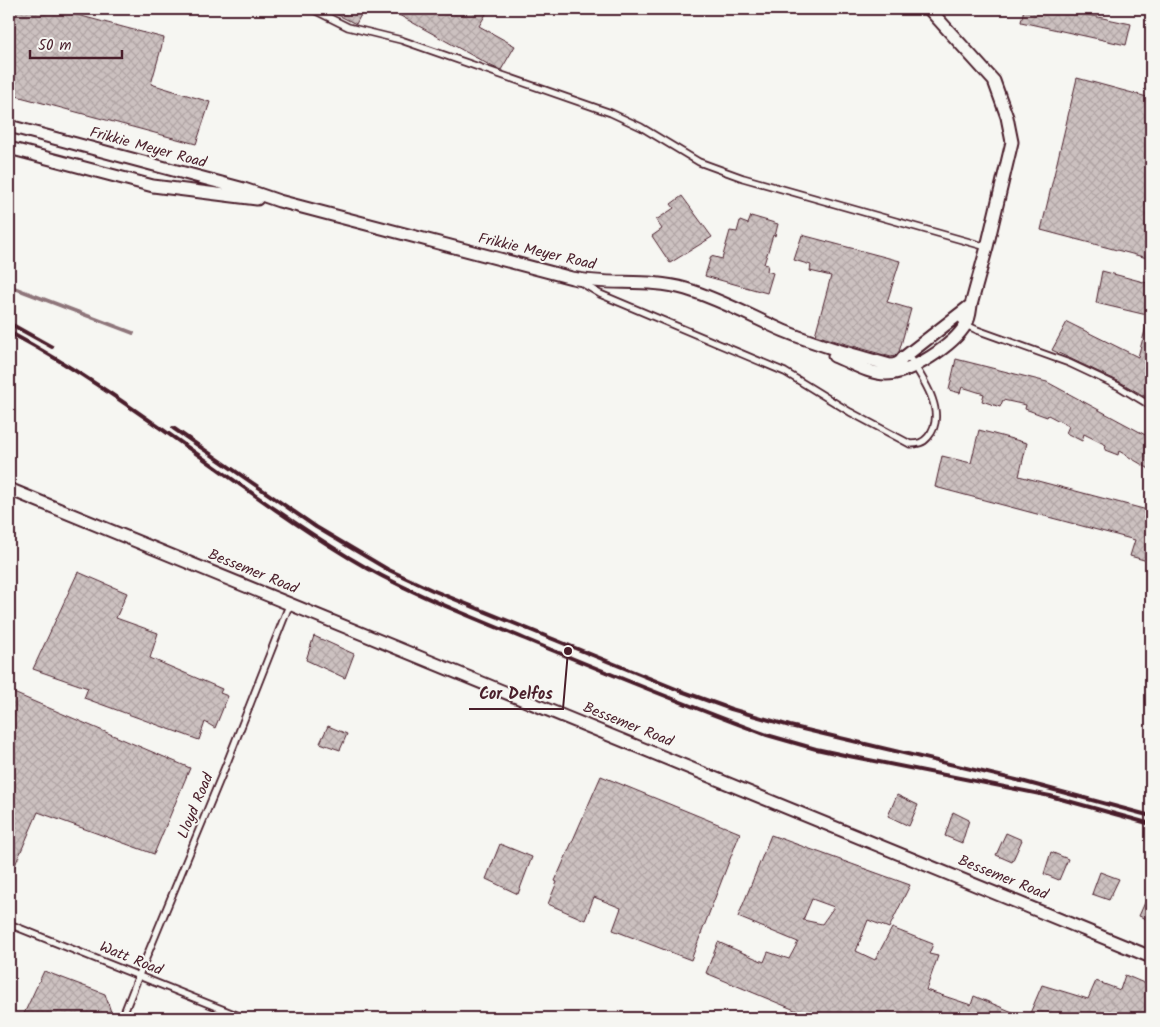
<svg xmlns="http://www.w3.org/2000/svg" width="1160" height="1027" font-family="Kalam,sans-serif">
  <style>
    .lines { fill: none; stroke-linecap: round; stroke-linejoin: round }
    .stream { stroke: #8e747a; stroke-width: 4 }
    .building { fill: url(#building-cross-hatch); stroke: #4a1f2b; fill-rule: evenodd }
    .service-casing { stroke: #4a1f2b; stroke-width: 9 }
    .minor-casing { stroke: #4a1f2b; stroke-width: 15 }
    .service { stroke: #f6f6f2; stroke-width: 5.5 }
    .minor { stroke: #f6f6f2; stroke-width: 11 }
    .rail { stroke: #4a1f2b; stroke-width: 4 }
    .labels { text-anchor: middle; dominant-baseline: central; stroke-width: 4; stroke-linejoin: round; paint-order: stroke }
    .street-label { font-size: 15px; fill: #4a1f2b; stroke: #f6f6f2 }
    .leader { fill: none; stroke: #4a1f2b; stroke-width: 2 }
    .callout-dot { fill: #4a1f2b; stroke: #f6f6f2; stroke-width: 2 }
    .callout-label { font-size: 16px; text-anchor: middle; font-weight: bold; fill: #4a1f2b; stroke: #f6f6f2; stroke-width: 4; stroke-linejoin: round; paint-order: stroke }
  </style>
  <defs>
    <pattern id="building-cross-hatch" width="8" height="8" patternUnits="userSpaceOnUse" patternTransform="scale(1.25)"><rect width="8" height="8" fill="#ccc1c0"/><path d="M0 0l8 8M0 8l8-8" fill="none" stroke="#b1a5a5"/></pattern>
  </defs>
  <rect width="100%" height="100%" fill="#f6f6f2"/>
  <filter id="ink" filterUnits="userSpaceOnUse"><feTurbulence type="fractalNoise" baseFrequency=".02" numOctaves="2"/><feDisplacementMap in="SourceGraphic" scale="10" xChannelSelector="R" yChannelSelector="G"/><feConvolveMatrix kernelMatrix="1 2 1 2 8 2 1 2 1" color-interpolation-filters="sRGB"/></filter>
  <g filter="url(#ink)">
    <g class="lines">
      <path class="stream" d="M 9,286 L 133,333"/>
    </g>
    <path class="building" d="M 9,9 L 55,9 L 164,38 L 151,84 L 210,102 L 196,144 L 9,94 Z
      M 326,9 L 364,9 L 356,24 Z
      M 388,9 L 489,9 L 479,26 L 515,46 L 501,70 L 493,67 Z
      M 1024,9 L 1060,9 L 1131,24 L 1126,45 L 1021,22 Z
      M 1077,78 L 1151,98 L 1151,259 L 1041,230 Z
      M 682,196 L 712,237 L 670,263 L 652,236 L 662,229 L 656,220 L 674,208 L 671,204 Z
      M 751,216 L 778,224 L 775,236 L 773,235 L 764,264 L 768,265 L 767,271 L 773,273 L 767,293 L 705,276 L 711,256 L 722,259 L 730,231 L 737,232 L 740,221 L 748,224 Z
      M 802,235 L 900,261 L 887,302 L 911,309 L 899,352 L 895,356 L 891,357 L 815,335 L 831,276 L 810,271 L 811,265 L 794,260 Z
      M 1102,271 L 1151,284 L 1151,316 L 1096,303 Z
      M 1148,319 L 1151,320 L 1151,400 L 1120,382 L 1052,350 L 1067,322 L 1138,357 Z
      M 956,359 L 1047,382 L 1151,438 L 1151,470 L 1119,451 L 1118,455 L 1105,450 L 1106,445 L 1084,434 L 1082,441 L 1066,433 L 1069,426 L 1048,415 L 1047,417 L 1025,409 L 1026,405 L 1003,400 L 1000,407 L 982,401 L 984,394 L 962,387 L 960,393 L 949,390 Z
      M 979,430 L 1027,443 L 1019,476 L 1151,511 L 1151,562 L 1130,556 L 1135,540 L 935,487 L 942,456 L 971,463 Z
      M 78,572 L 127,593 L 116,618 L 158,633 L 150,658 L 222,689 L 220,693 L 228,696 L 215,728 L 205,722 L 199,740 L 84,698 L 88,688 L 33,669 Z
      M 314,636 L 354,654 L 345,678 L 306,660 Z
      M 9,691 L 190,768 L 154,854 L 38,812 L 9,879 Z
      M 328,726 L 347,734 L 340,750 L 320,743 Z
      M 601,776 L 740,833 L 691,960 L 613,930 L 621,908 L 594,897 L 585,920 L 548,904 L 557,882 L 555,881 Z
      M 897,795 L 918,805 L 909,826 L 888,816 Z
      M 953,812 L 969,820 L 962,843 L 945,836 Z
      M 1006,833 L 1022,840 L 1012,862 L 996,855 Z
      M 771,835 L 910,885 L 889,928 L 868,920 L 856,951 L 875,960 L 892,928 L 933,944 L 929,954 L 938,956 L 926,990 L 971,1005 L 974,996 L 1027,1018 L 814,1018 L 706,973 L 718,942 L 764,962 L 768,952 L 789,959 L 798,942 L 738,917 ZM 812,899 L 834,907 L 822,924 L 803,920 Z
      M 500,844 L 532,857 L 518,894 L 486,879 Z
      M 1051,852 L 1068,859 L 1059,880 L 1044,874 Z
      M 1100,872 L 1119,879 L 1109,900 L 1092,894 Z
      M 1151,889 L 1151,921 L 1139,916 Z
      M 44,971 L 105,994 L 111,1012 L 108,1018 L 22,1018 Z
      M 1125,975 L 1151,986 L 1151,1005 L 1146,1018 L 1028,1018 L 1042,985 L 1088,999 L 1096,981 L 1120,990 Z"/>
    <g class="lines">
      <defs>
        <path id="service" d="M 312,9 L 348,27 L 401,40 L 611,113 L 641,127 L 699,162 L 743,178 L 987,247
          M 580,282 L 600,294 L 785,372 L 850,412 L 910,444 C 918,444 923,443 928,437 C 949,413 921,376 907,354
          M 957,316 L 966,325 L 977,330 L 1069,363 L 1118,386 L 1151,406
          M 9,924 L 244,1018
          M 122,1018 L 139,975 L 228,760 L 290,603"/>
        <path id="minor" d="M 9,126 L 244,189 L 279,201 L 572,278 C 610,286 648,278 686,289 C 720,299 752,317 784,331 C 818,345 854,355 890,365 C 895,365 900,363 903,358 L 971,305
          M 9,148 L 153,186 L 257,199
          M 834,356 C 850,362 869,374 886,374 C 910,374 954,345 966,324 C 970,318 970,312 971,305 L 987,247 L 1012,142 L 1007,117 L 994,81 L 929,9
          M 9,489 L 1151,957"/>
      </defs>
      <use href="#service" class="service-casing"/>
      <use href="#minor" class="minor-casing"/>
      <use href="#service" class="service"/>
      <use href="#minor" class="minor"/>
      <path class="rail" d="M 9,323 L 52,347
        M 9,332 C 129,396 232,486 348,557 C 404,591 465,614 525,639 C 605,672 686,705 767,735 L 816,749 L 849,756 L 1050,796 L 1151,824
        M 173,428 L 316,527 L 387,569 L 432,590 L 681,691 L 731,709 L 790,726 L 1025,782 L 1151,816"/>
    </g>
  </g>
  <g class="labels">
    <g class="street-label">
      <text transform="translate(148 148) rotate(15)">Frikkie Meyer Road</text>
      <text transform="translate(537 252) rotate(13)">Frikkie Meyer Road</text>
      <text transform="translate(253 572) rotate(22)">Bessemer Road</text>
      <text transform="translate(628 725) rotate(22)">Bessemer Road</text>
      <text transform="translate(196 806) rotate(-67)">Lloyd Road</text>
      <text transform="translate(1003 878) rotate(22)">Bessemer Road</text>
      <text transform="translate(131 959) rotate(22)">Watt Road</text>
    </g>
  </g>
  <path class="leader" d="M568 651L563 709H469"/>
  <circle class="callout-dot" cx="568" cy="651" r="5"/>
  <g class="callout-label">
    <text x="516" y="699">Cor Delfos</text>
  </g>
  <rect width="1160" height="1027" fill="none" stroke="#f6f6f2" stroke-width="30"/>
  <rect x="15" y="15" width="1130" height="997" fill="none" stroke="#4a1f2b" stroke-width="2" filter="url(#ink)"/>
  <path d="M30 50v8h92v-8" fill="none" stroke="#4a1f2b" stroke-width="2.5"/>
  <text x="38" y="50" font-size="15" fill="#4a1f2b" stroke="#f6f6f2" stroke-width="4" paint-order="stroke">50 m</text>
</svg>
